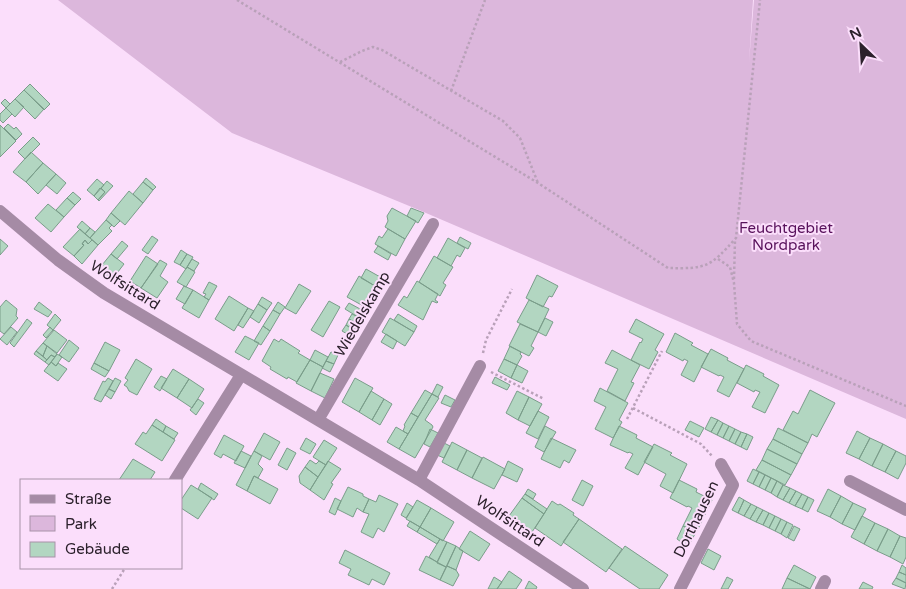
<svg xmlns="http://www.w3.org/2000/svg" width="906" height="589" font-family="'Varela Round',sans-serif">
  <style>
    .green { fill: #dcb7dc }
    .building { fill: #b2d6c1; stroke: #7a9d8a }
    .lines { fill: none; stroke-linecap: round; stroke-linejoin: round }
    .path { stroke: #b9a1b9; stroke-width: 2.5; stroke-dasharray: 2.5 2.5; stroke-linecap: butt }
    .minor { stroke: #a58ba5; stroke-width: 12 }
    .labels { text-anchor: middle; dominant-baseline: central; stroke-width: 4; stroke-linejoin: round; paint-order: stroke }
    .park-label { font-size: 15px; fill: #59125c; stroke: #fbdefb }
    .street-label { font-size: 15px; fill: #2c212c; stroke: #fbdefb }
  </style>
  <rect width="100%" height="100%" fill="#fbdefb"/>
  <path class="green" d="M 58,0 L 753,0 L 749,62 L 754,0 L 906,0 L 906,419 L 419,210 L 232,133 Z"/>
  <path class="building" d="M 30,84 L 50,104 L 44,110 L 24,90 Z
    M 24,90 L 44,109 L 35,119 L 15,99 Z
    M 5,99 L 10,104 L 6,108 L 1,103 Z
    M 15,99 L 24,107 L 15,117 L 6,108 Z
    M 6,108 L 12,114 L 3,123 L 0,120 L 0,114 Z
    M 8,124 L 14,129 L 16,127 L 22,134 L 16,140 L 4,128 Z
    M 0,125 L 16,141 L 0,157 Z
    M 33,137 L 40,144 L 25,159 L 18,152 Z
    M 31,152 L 43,163 L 26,182 L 13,172 Z
    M 43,163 L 56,174 L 38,194 L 26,182 Z
    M 56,174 L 66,183 L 57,194 L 46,185 Z
    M 146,178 L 156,187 L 153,190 L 143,182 Z
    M 97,179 L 104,185 L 94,196 L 87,190 Z
    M 107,181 L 113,186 L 99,201 L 98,200 L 105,192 L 101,188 Z
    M 143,182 L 153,190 L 143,203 L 133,194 Z
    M 100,188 L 105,192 L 98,200 L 94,196 Z
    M 129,191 L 143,203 L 125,225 L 111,213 Z
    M 73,192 L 81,199 L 75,205 L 67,198 Z
    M 67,198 L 75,205 L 64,217 L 56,210 Z
    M 48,204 L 64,217 L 51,232 L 35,218 Z
    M 392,208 L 416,221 L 405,239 L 385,227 L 388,221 L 387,216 Z
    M 411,208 L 424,213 L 418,223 L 407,216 Z
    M 111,213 L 120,221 L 114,227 L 106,220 Z
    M 106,220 L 112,225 L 109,228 L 112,231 L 98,245 L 90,238 Z
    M 82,221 L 90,228 L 85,234 L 77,227 Z
    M 90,228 L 95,232 L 90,238 L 85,234 Z
    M 80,229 L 92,240 L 88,244 L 85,240 L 82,244 L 84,245 L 74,256 L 63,247 Z
    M 388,229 L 405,239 L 396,256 L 375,244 L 379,236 L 382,238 Z
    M 152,236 L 158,240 L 148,254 L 142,250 Z
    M 460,237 L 471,243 L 468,249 L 457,243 Z
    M 90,238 L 98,245 L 82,264 L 74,256 L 84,245 L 82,244 L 85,240 L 88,244 L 92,240 Z
    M 448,238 L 465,248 L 460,257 L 457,255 L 451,266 L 437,258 Z
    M 0,239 L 8,246 L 0,255 Z
    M 122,241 L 128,246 L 117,259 L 111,254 Z
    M 378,246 L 391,254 L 388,260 L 374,252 Z
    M 181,250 L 187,254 L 180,265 L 174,262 Z
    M 111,254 L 124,264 L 111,281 L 98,270 Z
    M 187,254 L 193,257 L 186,269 L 180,265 Z
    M 146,256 L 158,264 L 141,288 L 130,281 Z
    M 434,256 L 453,267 L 443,283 L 446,285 L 440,296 L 419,282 Z
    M 192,259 L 199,263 L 194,271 L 187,267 Z
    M 160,260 L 167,264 L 160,276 L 168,282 L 157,298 L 141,288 Z
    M 187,267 L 195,272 L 186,287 L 177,282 Z
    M 366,269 L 382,278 L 377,287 L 361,278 Z
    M 537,275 L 558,286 L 552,297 L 549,296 L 543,307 L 526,298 Z
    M 359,276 L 378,288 L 367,308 L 347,297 Z
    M 417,281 L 438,294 L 435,300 L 438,302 L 437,303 L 432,301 L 423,320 L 398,305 L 404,296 L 407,298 Z
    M 209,282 L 217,286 L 209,300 L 204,297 L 206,294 L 203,293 Z
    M 299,284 L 311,291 L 296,314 L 285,308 Z
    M 184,286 L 193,290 L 185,304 L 176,299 Z
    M 193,290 L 209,300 L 199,318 L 182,308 Z
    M 229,296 L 248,308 L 234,331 L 215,319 Z
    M 262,297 L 272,303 L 267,310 L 258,304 Z
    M 6,300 L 17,309 L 16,316 L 18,318 L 4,334 L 0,331 L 0,307 Z
    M 529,300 L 549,309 L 538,332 L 517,322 Z
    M 329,301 L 340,307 L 323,337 L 311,330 Z
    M 39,302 L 52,312 L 48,317 L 34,309 Z
    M 278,302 L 285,307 L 280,314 L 273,310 Z
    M 349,303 L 362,310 L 358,317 L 345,309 Z
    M 258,304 L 267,310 L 259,323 L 250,317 Z
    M 248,308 L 254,311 L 243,328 L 238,325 Z
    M 273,310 L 280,314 L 270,331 L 263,326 Z
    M 55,314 L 61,320 L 53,330 L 47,325 Z
    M 352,314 L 364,320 L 361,326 L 349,319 Z
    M 398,314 L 417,326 L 414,332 L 394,320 Z
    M 390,318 L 414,332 L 405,346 L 382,332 Z
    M 545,318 L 553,322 L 546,336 L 538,332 Z
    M 27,319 L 32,323 L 14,347 L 10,343 Z
    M 349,319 L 361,326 L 357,332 L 346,325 Z
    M 636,319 L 664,334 L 655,350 L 658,352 L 649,369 L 631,360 L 640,342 L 641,343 L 643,339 L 629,332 Z
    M 520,324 L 538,332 L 531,346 L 534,348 L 529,356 L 509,346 Z
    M 346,325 L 357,332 L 354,338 L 342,331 Z
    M 263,326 L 270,331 L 261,345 L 254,341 Z
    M 11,327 L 17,332 L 7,345 L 0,339 Z
    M 50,327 L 53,330 L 46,338 L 43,335 Z
    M 54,330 L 67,340 L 57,353 L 43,343 Z
    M 675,333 L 693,343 L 691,345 L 708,354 L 694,382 L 681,375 L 688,361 L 684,359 L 683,361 L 666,352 Z
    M 386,334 L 397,341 L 393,349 L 381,342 Z
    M 245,336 L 259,343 L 249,360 L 235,352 Z
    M 274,339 L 279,342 L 281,339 L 300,351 L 298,353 L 310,360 L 297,382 L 288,377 L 287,379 L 270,369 L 271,367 L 262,361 Z
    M 69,340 L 79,348 L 69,362 L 59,355 Z
    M 105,342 L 120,350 L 109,371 L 94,363 Z
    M 43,343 L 47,346 L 43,356 L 36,351 Z
    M 47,346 L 57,354 L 55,357 L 51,355 L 47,360 L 43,356 Z
    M 510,346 L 521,352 L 520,354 L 522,356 L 517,365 L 504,359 Z
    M 711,349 L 728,358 L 727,360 L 744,369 L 729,397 L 717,391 L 724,377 L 720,375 L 719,376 L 701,367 Z
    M 315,350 L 328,357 L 323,367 L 310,360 Z
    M 612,350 L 640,365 L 631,382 L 634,383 L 625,401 L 607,391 L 618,369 L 605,363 Z
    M 36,351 L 47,360 L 45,362 L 34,354 Z
    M 331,352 L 338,355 L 334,364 L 326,361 Z
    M 57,354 L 62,357 L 56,366 L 51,362 Z
    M 51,355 L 55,357 L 49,365 L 45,362 Z
    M 136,359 L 152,369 L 137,395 L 129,391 L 127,387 L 124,385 L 128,380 L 125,378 Z
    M 504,359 L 517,365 L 511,378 L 498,371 Z
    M 310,360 L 323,367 L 311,391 L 296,383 Z
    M 326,361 L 334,364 L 330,372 L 322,368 Z
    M 51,362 L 56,366 L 58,363 L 67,369 L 58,381 L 44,371 Z
    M 94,363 L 109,371 L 105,377 L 91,369 Z
    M 517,365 L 528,371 L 522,383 L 511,378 Z
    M 746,365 L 764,374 L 763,376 L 779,385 L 765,413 L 752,407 L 760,392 L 755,390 L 754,392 L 737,383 Z
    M 173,369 L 189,379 L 177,398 L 161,388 Z
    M 320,373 L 334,379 L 325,398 L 311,391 Z
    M 161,376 L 167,379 L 160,391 L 154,387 Z
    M 495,377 L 510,385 L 507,390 L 492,383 Z
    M 108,378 L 113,381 L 101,402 L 94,399 L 103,381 L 105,382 Z
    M 115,378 L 121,381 L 115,392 L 109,389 Z
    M 355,378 L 373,388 L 359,412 L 342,402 Z
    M 189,379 L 204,389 L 192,408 L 177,398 Z
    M 437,384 L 443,387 L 438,397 L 432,394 Z
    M 600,388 L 628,403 L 619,420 L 622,422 L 613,438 L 595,429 L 606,407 L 594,401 Z
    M 109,389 L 115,392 L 111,399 L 105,395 Z
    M 425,390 L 432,394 L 418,417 L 411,413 Z
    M 810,390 L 835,403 L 817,437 L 812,434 L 808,443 L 783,430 L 793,411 L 798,414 Z
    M 371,391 L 384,399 L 372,420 L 359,412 Z
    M 517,391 L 529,397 L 518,420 L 506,413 Z
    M 432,394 L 439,398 L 425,420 L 432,425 L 433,427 L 415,458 L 399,449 Z
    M 445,395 L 455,400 L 451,407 L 441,403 Z
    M 529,397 L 542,404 L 530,426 L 518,420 Z
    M 198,399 L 204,403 L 196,415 L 190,410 Z
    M 384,399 L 392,404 L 380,425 L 372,420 Z
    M 538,411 L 549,417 L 538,439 L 526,433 Z
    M 411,413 L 418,417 L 408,434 L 403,431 L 405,426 L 404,425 Z
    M 711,417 L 718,420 L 711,432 L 705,429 Z
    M 156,419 L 166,426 L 163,432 L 152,425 Z
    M 718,420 L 723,423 L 717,435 L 711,432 Z
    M 690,421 L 704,428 L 699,437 L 685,430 Z
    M 723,423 L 729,426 L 723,438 L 717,435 Z
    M 152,425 L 175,440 L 162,461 L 135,444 L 143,432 L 146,434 Z
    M 166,426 L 178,433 L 174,439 L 163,432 Z
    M 545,426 L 556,432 L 544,452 L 535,447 Z
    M 619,426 L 637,435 L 636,438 L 653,447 L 638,475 L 625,468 L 633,454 L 629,452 L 628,453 L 610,445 Z
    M 729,426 L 735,429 L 729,441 L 723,438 Z
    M 396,427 L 408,434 L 399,449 L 387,442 Z
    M 778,428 L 808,443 L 802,454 L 773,439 Z
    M 430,429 L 438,433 L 430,447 L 424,444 Z
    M 735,429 L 741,432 L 735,444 L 729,441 Z
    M 857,431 L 870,438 L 859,459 L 846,453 Z
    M 741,432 L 747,434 L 741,447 L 735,444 Z
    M 264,433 L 280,442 L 270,460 L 254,451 Z
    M 747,434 L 753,437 L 747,450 L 741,447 Z
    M 224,435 L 244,446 L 236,461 L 223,454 L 221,458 L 214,454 Z
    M 306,438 L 316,444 L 310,454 L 300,449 Z
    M 551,438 L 576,450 L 569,463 L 564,460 L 560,468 L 541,459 Z
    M 870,438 L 883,444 L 872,466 L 859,459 Z
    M 773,439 L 802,454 L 797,464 L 767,449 Z
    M 324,440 L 337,448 L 326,465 L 313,457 Z
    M 452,442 L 467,450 L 457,470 L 442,462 Z
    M 444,443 L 450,446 L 444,458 L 437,455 Z
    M 654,444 L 672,453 L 670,455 L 687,464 L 673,493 L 660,486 L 666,474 L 644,462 Z
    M 883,444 L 896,451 L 885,472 L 872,466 Z
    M 287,448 L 296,453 L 287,470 L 278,465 Z
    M 767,449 L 797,464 L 791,475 L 762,460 Z
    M 467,450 L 482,458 L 472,478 L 457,470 Z
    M 241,451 L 251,456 L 245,468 L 234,463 Z
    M 254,451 L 262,456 L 258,464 L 263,469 L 258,478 L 254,476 L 247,491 L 236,485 Z
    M 896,451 L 906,456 L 906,463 L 898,479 L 885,472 Z
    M 483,457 L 505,469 L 494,489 L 472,478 Z
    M 133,459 L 155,472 L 150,480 L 119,480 Z
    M 310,460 L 316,464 L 319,461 L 326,465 L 318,477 L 305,467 Z
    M 762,460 L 791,475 L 785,485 L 756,470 Z
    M 328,461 L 341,469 L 331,483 L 333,484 L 324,500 L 310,490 Z
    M 508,461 L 523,469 L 517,482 L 502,475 Z
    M 305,467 L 318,477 L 310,490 L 300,483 L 299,476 Z
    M 753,469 L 759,472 L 753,484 L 747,481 Z
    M 759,472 L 765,475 L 759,487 L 753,484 Z
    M 765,475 L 771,478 L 765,490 L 759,487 Z
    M 254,476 L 278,489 L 270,504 L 247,491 Z
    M 771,478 L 777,481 L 771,493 L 765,490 Z
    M 582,480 L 593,486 L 583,506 L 572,500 Z
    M 679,480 L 697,489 L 696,492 L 712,500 L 698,529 L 685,522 L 692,508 L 688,506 L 687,507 L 670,498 Z
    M 777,481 L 783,485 L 777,497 L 771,493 Z
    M 201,483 L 218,494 L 214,500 L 198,489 Z
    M 191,485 L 212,498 L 198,519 L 181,508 L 181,500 Z
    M 783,485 L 790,488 L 783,500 L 777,497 Z
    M 348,487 L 363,494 L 363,496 L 369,499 L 363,512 L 357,508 L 353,517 L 337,509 Z
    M 790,488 L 796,491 L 789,503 L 783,500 Z
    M 528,489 L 536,494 L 533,499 L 525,494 Z
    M 828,489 L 841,496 L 830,517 L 817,511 Z
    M 796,491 L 802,494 L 795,506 L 789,503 Z
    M 525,494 L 547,509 L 544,514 L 522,498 Z
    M 802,494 L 808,497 L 802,509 L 795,506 Z
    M 379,495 L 398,504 L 384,532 L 378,528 L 373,538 L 361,532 L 369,514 L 363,512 L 369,499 L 376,502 Z
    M 841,496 L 853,503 L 842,524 L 830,517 Z
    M 739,497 L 744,500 L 738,513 L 732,510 Z
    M 808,497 L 814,500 L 808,512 L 802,509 Z
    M 335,498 L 341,501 L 335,515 L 329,512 Z
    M 522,498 L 544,514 L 532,532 L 509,516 Z
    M 417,500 L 431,508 L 420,527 L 406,519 Z
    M 744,500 L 751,504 L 744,516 L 738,513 Z
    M 552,501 L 558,505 L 560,504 L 574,513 L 573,515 L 579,519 L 561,546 L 535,528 Z
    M 407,503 L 413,507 L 406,518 L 401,515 Z
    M 853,503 L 866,509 L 855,530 L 842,524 Z
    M 751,504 L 757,507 L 750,519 L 744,516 Z
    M 757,507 L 763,510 L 756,522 L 750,519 Z
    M 431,508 L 454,522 L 443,541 L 420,527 Z
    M 763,510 L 769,513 L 763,525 L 756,522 Z
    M 769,513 L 775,516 L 769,528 L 763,525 Z
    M 775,516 L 781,519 L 775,531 L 769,528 Z
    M 862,516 L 875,523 L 864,544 L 851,537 Z
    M 579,519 L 622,549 L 606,572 L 563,542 Z
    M 781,519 L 787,522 L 781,534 L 775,531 Z
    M 410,521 L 420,527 L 417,532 L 407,526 Z
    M 685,522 L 698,529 L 696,532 L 683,526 Z
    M 787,522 L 793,525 L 787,538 L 781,534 Z
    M 875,523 L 888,529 L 877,551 L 864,544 Z
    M 683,526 L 696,532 L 688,547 L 677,539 Z
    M 794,526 L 800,529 L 794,541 L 788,538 Z
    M 420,527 L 440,539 L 437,544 L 417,532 Z
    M 888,529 L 900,536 L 890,557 L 877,551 Z
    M 470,531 L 490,544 L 479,561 L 459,549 Z
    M 900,536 L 906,538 L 906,557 L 903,564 L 890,557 Z
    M 440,539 L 447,542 L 437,562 L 429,557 Z
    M 447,542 L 456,546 L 446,567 L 437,563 Z
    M 456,546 L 463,551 L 456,570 L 447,566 Z
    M 625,546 L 668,575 L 659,589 L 640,589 L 609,568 Z
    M 708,549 L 721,556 L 714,570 L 701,563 Z
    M 345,550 L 390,573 L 384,585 L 372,579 L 369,585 L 348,575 L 351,569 L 339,563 Z
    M 426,556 L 446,567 L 440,580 L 419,570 Z
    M 794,565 L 816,577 L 810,589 L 787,578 Z
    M 902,565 L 906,568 L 906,575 L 899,572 Z
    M 447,566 L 456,570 L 459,575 L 453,586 L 440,580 Z
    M 509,571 L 522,580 L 516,589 L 497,589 Z
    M 899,572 L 906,575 L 906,583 L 896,578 Z
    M 494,577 L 502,582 L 497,589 L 488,589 Z
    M 727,577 L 733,580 L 728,589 L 721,589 Z
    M 787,578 L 810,589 L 782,589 Z
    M 896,578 L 906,583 L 905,589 L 892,584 Z
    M 529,581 L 537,587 L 536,589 L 525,589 Z
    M 863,582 L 873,587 L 872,589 L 859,589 Z"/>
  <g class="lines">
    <path class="path" d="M 237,0 L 538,183 L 668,268 C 707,269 710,267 736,238 L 760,0
      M 340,62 L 362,51 L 373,47 L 382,50 L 503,121 L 520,138 L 538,183
      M 451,91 L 485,0
      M 718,259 L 730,267 L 734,283 L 737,324 L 751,341 L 906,406
      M 734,279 L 735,240
      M 483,353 L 486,340 L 512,289
      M 491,372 L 544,399
      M 633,408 L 701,444 L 712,456
      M 627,419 L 662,351
      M 112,589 L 125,568"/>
    <path class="minor" d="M 0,211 L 58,260 L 104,293 L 419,480 L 583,589
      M 318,420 L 433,224
      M 175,480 L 241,375
      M 419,480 L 480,366
      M 850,481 L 906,510
      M 680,589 L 733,485 L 721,464
      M 821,589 L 825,581"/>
  </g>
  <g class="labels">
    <g class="park-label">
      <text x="786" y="228">Feuchtgebiet<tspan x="786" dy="17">Nordpark</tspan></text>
    </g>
    <g class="street-label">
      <text transform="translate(125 285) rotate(32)">Wolfsittard</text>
      <text transform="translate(362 314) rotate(-60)">Wiedelskamp</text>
      <text transform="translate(696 519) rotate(-64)">Dorthausen</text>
      <text transform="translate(510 521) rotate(34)">Wolfsittard</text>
    </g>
  </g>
  <rect x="20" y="479" width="162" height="90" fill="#fbdefb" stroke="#a892a8"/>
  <rect x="30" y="495" width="25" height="8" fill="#a58ba5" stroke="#a892a8"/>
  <text x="65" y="504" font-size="15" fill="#2c212c">Straße</text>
  <rect x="30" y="516" width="25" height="15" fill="#dcb7dc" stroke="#a892a8"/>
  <text x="65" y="529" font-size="15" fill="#2c212c">Park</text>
  <rect x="30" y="542" width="25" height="15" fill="#b2d6c1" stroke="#a892a8"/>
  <text x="65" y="554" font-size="15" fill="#2c212c">Gebäude</text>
  <g transform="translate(861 45) rotate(335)" stroke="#fbdefb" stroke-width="4" paint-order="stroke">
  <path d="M0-4L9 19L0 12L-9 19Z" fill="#2c212c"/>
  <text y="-8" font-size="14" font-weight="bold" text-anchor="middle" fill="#2c212c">N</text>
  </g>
</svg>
